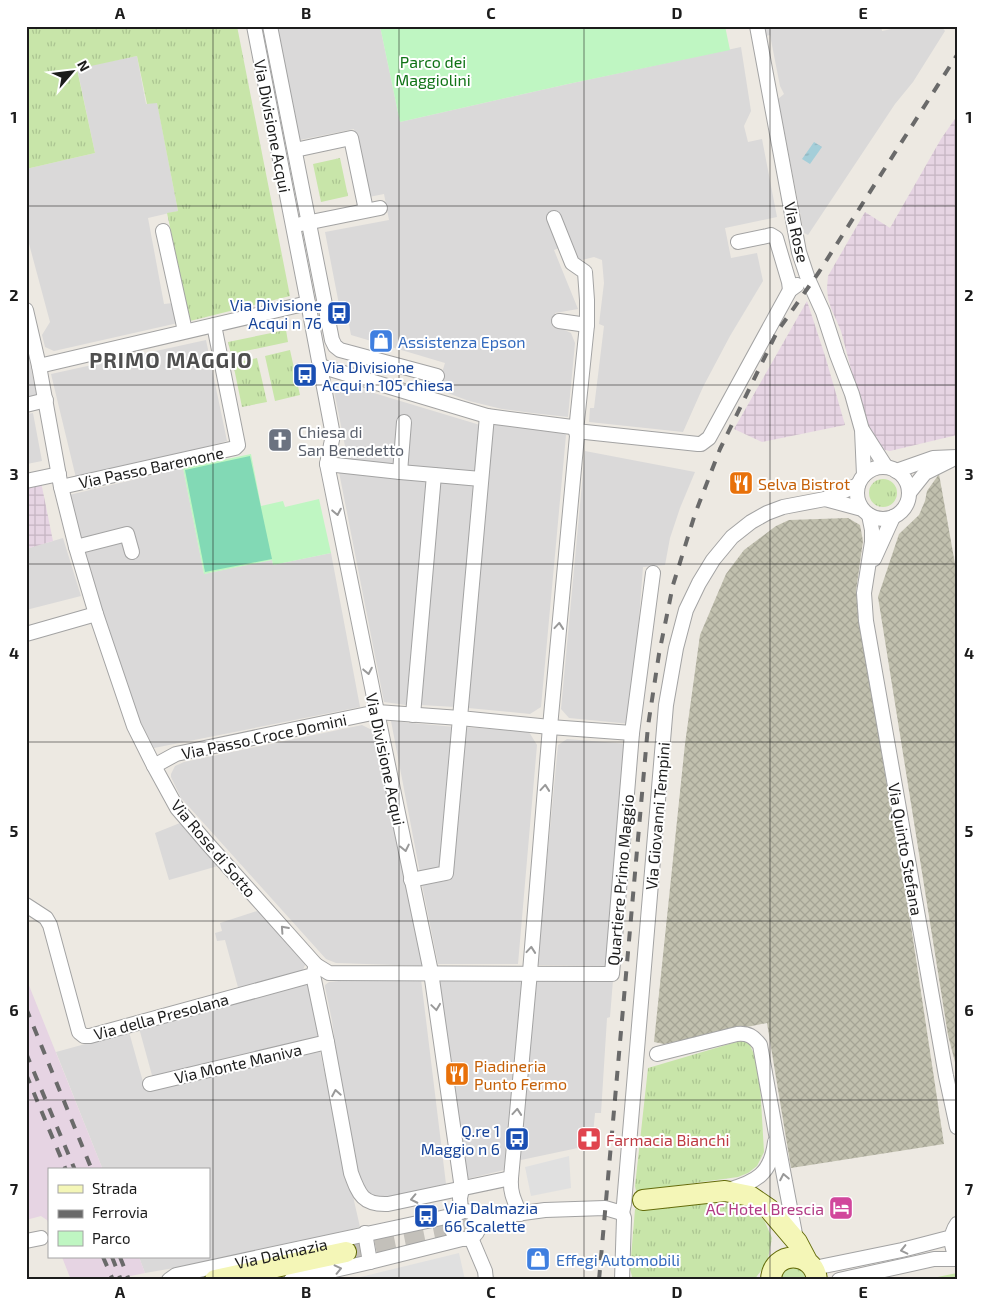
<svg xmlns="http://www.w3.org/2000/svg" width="983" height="1306" font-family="'Exo 2',sans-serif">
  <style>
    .residential { fill: #dad9d9 }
    .industrial { fill: url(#industrial-grid) }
    .railway { fill: #e6d4e3 }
    .construction { fill: url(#construction-cross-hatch) }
    .grass { fill: url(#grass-tufts) }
    .park { fill: #bff6c2 }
    .garden { fill: #c8e5a9 }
    .pitch { fill: #82d9b5 }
    .parking { fill: #e0e0e0 }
    .water { fill: url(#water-ripples) }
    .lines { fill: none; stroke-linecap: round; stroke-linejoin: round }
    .secondary-tunnel { stroke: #c3c0ba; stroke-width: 20; stroke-dasharray: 20 10; stroke-linecap: butt }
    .street-casing { stroke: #a3a3a3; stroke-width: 16 }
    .secondary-casing { stroke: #646c0a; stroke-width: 22 }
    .street { stroke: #fff; stroke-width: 14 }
    .secondary { stroke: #f4f6b7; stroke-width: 20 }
    .rail { stroke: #6a6a6a; stroke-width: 4; stroke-dasharray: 10 10; stroke-linecap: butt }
    .oneway { stroke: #999 }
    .grid { fill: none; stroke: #1c1c1c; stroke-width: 1; stroke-opacity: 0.55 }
    .labels { text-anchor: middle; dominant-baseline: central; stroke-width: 4; stroke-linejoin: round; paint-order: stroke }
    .park-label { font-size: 16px; fill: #107316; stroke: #fff }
    .street-label { font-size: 16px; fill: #1c1c1c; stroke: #fff }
    .transit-label { font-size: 16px; fill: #164399; stroke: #fff; text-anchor: end }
    .shop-label { font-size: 16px; fill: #366cbe; stroke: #fff; text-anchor: start }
    .worship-label { font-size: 16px; fill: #5b616d; stroke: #fff; text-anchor: start }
    .food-label { font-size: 16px; fill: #c56008; stroke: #fff; text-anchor: start }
    .health-label { font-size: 16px; fill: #be3a42; stroke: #fff; text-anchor: start }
    .hotel-label { font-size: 16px; fill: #b23c85; stroke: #fff; text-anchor: end }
    .district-label { font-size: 21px; font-weight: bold; letter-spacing: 1px; fill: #4f4f4f; stroke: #fff }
    .neatline { fill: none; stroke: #1c1c1c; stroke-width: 2 }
    .grid-label { font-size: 16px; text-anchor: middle; font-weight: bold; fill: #1c1c1c }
  </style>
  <defs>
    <pattern id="industrial-grid" width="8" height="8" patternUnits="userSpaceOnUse" patternTransform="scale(1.25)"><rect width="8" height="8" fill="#e6d4e3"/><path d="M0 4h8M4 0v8" fill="none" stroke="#c5b5c2"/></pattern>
    <pattern id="construction-cross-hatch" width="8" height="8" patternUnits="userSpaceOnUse" patternTransform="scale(1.25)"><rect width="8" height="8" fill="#c1c0ae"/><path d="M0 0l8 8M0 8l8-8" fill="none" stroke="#a5a495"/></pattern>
    <pattern id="grass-tufts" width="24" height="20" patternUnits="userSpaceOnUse" patternTransform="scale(1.25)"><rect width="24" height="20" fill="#c8e5a9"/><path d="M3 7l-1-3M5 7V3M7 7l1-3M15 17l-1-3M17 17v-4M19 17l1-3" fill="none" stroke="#abc491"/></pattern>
    <pattern id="water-ripples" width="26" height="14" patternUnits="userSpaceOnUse" patternTransform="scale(1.25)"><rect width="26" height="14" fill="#a4ced9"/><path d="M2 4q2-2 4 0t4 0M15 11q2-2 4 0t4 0" fill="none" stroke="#8db0ba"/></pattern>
  </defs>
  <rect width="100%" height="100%" fill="#ede9e2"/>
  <path class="residential" d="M 277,26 L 380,26 L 400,122 L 568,84 L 741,47 L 751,111 L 744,126 L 748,142 L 762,139 L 777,217 L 725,228 L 731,258 L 757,253 L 763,281 L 730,336 L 703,387 L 683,432 L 589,422 L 590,408 L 594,408 L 604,326 L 599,324 L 604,283 L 602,260 L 594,257 L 574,262 L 567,245 L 554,250 L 578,309 L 555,313 L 558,327 L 571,333 L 575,343 L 568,417 L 532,413 L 502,409 L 469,401 L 437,389 L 445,363 L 351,335 L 348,319 L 342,320 L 325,232 L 389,220 L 384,194 L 369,197 L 354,129 L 300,140 Z
    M 764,26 L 881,26 L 882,31 L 905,26 L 913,26 L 918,29 L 926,26 L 941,26 L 945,31 L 913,82 L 895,104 L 808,235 L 804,233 L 778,99 L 784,94 L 780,86 L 770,35 L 766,36 Z
    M 137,56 L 146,104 L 157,102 L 178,211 L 148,218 L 164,304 L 173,303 L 178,323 L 54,351 L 45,347 L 42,335 L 50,322 L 28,240 L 26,239 L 26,169 L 95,153 L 77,68 Z
    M 206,340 L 227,441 L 77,482 L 51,374 Z
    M 26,344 L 37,397 L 26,400 Z
    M 334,381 L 480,425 L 476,474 L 348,461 L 333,386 Z
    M 33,413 L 42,461 L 27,464 L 28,474 L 26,474 L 26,414 Z
    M 492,424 L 564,433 L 566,435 L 541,707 L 530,714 L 468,708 Z
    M 585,451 L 695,472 L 680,508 L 670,538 L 665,565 L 643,567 L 631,724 L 569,718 L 561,709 Z
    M 183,468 L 204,574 L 272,560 L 273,565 L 331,553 L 360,707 L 154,748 L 138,717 L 125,682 L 83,550 L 69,495 Z
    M 339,472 L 429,480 L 406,705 L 384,702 Z
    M 439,480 L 475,483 L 455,707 L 420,705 Z
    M 63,538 L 81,596 L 26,610 L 26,549 Z
    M 391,721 L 455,727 L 442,871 L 420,873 Z
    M 362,725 L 376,732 L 424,966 L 336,963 L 326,959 L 181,798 L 171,777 L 171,774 L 175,766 L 184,762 Z
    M 465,727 L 529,732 L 537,745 L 518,964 L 438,964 L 422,885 L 451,880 Z
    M 567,739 L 629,744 L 610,966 L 537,965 L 558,745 Z
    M 180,823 L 218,866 L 169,880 L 155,833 Z
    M 263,909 L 307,961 L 300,976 L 239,991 L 225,940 L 217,941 L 215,933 L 222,931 L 220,923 Z
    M 439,976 L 523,976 L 504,1170 L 467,1179 Z
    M 357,979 L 421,979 L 446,1184 L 400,1196 L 389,1197 L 372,1195 L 367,1192 L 359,1182 L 344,1109 L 332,1021 L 325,987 L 325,985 L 329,982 Z
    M 535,980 L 613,980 L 610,1017 L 607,1018 L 601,1113 L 595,1113 L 592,1145 L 521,1160 L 520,1156 Z
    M 309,981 L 322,1038 L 153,1079 L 139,1028 Z
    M 129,1032 L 145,1089 L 231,1067 L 296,1055 L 320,1052 L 360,1227 L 262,1253 L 145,1273 L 139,1257 L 209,1257 L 209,1170 L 103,1170 L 56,1052 Z"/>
  <path class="industrial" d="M 957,116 L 957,435 L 890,451 L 885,450 L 881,447 L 872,433 L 864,418 L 841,331 L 831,308 L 828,298 L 827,288 L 828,276 L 865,212 L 890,228 L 941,139 Z
    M 807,301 L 826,359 L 845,425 L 762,442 L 734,429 Z
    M 41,482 L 53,541 L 26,549 L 26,485 Z"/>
  <path class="railway" d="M 26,978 L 103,1170 L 49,1170 L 49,1224 L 47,1220 L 41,1216 L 26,1220 Z
    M 62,1257 L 139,1257 L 145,1273 L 112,1280 L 71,1280 Z"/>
  <path class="construction" d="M 939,474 L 957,575 L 957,1070 L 948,1035 L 878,597 L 899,534 L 919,515 L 925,501 L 927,491 Z
    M 848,518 L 860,525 L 863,541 L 856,591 L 878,732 L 911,926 L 944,1144 L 791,1168 L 767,1023 L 664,1044 L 654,1042 L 685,744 L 700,635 L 726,574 L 744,550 L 776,526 L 789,520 Z"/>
  <path class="grass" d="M 26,26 L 237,26 L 290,296 L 190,321 L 167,213 L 178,211 L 157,103 L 147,104 L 137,56 L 77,69 L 95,153 L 26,169 Z
    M 340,158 L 348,196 L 321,202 L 313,164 Z
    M 286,330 L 288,342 L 231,354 L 228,342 Z
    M 290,350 L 300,395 L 275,401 L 265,356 Z
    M 257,358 L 267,402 L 242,407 L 233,363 Z
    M869 493a14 14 0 1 1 28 0a14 14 0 1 1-28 0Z
    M 743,1040 L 750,1045 L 759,1066 L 764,1152 L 757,1166 L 748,1173 L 738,1177 L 636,1191 L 635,1186 L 648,1068 Z
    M 745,1203 L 764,1220 L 772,1238 L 767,1263 L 754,1280 L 633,1280 L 630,1269 L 635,1209 L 704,1204 Z
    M 791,1267 C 801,1269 804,1271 807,1280 L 780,1280 C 782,1273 785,1270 791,1267 Z"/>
  <path class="park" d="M 380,26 L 725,26 L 730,50 L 568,84 L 400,122 Z
    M 251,454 L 261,506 L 283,501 L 285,507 L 319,499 L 331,553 L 273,565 L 272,560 L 204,574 L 183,468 Z"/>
  <path class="garden" d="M 957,1273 L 957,1280 L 923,1280 Z"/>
  <path class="pitch" d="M 250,456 L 272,559 L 205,572 L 185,470 Z"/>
  <path class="parking" d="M 569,1156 L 571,1188 L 531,1196 L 525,1167 Z
    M 459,1253 L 465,1280 L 347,1280 L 373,1274 Z"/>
  <path class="water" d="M 814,142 L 822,147 L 810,164 L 802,159 Z"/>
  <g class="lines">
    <path class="secondary-tunnel" d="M 346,1252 L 500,1221"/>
    <defs>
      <g id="street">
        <path d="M 254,26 L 309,308 L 333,435 L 327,464 L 377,712 L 431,972 L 462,1189 L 460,1198 L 461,1212"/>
        <path d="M 270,26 L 332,340 L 335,346 L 340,350 L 437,376"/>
        <path d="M 757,26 L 799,252 L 808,279 L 823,312 L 837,355 L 852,394 L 862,430 L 864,475"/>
        <path d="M 295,150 L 351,138 L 366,210"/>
        <path d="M 554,218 L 572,263 L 585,272 L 587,300 L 587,325 L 576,431 L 698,444 L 701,444 L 709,438 L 790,290 L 797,285"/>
        <path d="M 301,224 L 380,208"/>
        <path d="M 163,231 L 185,331"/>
        <path d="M 738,242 L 767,236 L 771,235 L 776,238 L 789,282 L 790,290"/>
        <path d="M 26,310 L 39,366 L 61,487 L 76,547 L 96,614 L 134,726 L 154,766 L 177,808 L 207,843 L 316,965 L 329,973 L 612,974 L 632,733 L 653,573"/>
        <path d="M 559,321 L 587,325"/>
        <path d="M 39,366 L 308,303"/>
        <path d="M 320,366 L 487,416 L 572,427 L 576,431 L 577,436 L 550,727 L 530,972 L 511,1178 C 510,1193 514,1200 520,1214"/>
        <path d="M 26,405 L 46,400"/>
        <path d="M 487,416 L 460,718 L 550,727 L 632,733"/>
        <path d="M 863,431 L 886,467"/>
        <path d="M 327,464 L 400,472 L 481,479"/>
        <circle cx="883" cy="493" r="26"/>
        <path d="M 896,471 L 933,458 L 957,457"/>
        <path d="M 400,472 L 404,422"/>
        <path d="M 26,481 L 59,474"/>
        <path d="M 61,487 L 235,448 L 238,445 L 214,325"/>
        <path d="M 909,493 L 925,473 L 951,460"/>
        <path d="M 825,499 L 862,509"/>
        <path d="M 869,515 L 872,530 L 872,542 L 864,593 L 866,621 L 946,1076 L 957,1127"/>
        <path d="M 76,547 L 127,534 L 132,552"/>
        <path d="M 874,559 L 893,517"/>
        <path d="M 26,634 L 96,614"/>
        <path d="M 413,715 L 434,475"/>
        <path d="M 154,766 L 176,754 L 377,712 L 460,718 L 446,873 L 411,880"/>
        <path d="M 26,905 L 46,918 L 50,925 L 79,1032 L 84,1036 L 90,1036 L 313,975 L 316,965"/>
        <path d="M 313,975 L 327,1042 L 351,1173 C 359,1195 363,1205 388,1204 L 511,1178"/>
        <path d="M 657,1054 L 737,1034 C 748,1033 753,1036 760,1045 L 776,1134 L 796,1239"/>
        <path d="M 150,1084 L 327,1042"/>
        <path d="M 728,1190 C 756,1182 771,1174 775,1142"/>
        <circle cx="465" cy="1225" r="14"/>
        <path d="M 622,1213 L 624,1204 L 666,705 L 676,648 L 686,610 L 699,583 L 713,560 L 732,537 L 751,522 L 767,513 L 783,507 L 825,499 L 858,485"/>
        <path d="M 622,1213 L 624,1218 L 622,1280"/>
        <path d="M 478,1222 L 508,1215 L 545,1210 L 605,1208 L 622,1213"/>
        <path d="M 957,1224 C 950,1234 950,1246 957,1257"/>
        <path d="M 365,1233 L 370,1262"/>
        <path d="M 471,1238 L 485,1271 L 486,1280"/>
        <path d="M 26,1241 L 41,1238"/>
        <path d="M 814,1268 L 902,1250 L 952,1237"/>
        <path id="s1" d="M 169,1280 L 176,1275 L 455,1215"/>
        <path d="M 291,1280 L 370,1262 L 462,1239"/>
        <path d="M 839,1280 L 934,1259 L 957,1259"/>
      </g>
      <path id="secondary" d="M 643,1200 L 725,1191 L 750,1196 L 769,1209 L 797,1242 L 807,1261
        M 215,1280 L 346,1252
        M 771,1280 C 772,1250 814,1250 817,1280"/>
    </defs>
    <use href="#street" class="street-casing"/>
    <use href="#secondary" class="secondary-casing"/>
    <use href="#street" class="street"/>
    <use href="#secondary" class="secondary"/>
    <path class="rail" d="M 26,1008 L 92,1170
      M 26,1053 L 75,1170
      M 26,1074 L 66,1170
      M 103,1257 L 113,1280
      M 112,1257 L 121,1280
      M 120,1257 L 129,1280
      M 599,1280 L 648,726 L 659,654 L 673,585 L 695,514 L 720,449 L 777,332 L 819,272 L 957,55"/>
  </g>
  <defs><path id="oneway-chevron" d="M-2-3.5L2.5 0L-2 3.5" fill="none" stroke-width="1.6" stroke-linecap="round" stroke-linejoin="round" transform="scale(1.25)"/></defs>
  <g class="oneway">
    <use href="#oneway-chevron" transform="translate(337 512) rotate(79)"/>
    <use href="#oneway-chevron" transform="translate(559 626) rotate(-85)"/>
    <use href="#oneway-chevron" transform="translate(368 671) rotate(79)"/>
    <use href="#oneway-chevron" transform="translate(545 788) rotate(-85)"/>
    <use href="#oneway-chevron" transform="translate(405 848) rotate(78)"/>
    <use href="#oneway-chevron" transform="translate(284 929) rotate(-132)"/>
    <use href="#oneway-chevron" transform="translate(531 950) rotate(-85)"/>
    <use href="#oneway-chevron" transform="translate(436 1007) rotate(82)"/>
    <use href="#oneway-chevron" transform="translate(336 1093) rotate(-100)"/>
    <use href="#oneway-chevron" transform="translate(517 1112) rotate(-85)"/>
    <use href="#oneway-chevron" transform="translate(784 1177) rotate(-101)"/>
    <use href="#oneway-chevron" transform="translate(414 1199) rotate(168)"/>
    <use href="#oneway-chevron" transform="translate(904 1250) rotate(167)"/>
    <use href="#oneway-chevron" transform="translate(338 1269) rotate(-13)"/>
  </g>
  <path class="grid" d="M 213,26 L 213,1280M 399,26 L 399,1280M 584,26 L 584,1280M 770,26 L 770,1280M 26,206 L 957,206M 26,385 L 957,385M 26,564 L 957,564M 26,742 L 957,742M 26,921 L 957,921M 26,1100 L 957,1100"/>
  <defs>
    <symbol id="bus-square" viewBox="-11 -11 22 22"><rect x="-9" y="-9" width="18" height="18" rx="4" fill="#1a4fb4" stroke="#fff"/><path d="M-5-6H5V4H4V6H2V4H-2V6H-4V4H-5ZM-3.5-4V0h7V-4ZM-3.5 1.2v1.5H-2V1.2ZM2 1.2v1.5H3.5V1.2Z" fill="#fff"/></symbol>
    <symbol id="shop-square" viewBox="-11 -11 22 22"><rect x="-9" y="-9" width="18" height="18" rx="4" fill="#3f7fe0" stroke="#fff"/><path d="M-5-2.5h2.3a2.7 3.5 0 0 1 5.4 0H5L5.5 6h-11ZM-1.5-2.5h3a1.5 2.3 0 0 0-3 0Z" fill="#fff"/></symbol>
    <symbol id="church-square" viewBox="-11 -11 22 22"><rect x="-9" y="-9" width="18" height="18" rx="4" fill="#6b7280" stroke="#fff"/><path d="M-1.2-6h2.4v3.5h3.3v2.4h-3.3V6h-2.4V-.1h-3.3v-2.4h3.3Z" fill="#fff"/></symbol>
    <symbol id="restaurant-square" viewBox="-11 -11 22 22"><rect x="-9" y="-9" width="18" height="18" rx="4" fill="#e8710a" stroke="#fff"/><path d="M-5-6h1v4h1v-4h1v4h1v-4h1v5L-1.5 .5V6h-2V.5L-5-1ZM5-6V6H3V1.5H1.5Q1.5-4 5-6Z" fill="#fff"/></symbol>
    <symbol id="pharmacy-square" viewBox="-11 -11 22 22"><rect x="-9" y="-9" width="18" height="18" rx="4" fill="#e0444e" stroke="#fff"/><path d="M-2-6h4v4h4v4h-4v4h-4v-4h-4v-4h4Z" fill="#fff"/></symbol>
    <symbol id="hotel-square" viewBox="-11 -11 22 22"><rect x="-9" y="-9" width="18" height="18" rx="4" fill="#d1479c" stroke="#fff"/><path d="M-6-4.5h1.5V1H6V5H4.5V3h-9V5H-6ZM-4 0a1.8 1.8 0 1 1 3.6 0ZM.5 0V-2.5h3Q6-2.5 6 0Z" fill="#fff"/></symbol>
  </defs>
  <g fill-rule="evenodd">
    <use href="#bus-square" x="325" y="299" width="28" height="28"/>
    <use href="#shop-square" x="367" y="327" width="28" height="28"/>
    <use href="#bus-square" x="291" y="361" width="28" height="28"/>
    <use href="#church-square" x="266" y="426" width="28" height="28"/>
    <use href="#restaurant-square" x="727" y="469" width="28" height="28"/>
    <use href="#restaurant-square" x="443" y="1060" width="28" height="28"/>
    <use href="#bus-square" x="503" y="1125" width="28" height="28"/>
    <use href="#pharmacy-square" x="575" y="1125" width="28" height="28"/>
    <use href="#hotel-square" x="827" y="1194" width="28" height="28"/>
    <use href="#bus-square" x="412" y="1202" width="28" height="28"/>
    <use href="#shop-square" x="524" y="1245" width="28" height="28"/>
  </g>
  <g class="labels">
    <g class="park-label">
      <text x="433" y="61">Parco dei<tspan x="433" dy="18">Maggiolini</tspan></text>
    </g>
    <g class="street-label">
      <text transform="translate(273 126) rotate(79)">Via Divisione Acqui</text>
      <text transform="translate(797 232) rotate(77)">Via Rose</text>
      <text transform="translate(151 467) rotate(-12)">Via Passo Baremone</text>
      <text transform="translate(264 736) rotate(-12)">Via Passo Croce Domini</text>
      <text transform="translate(386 759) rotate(78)">Via Divisione Acqui</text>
      <text transform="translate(657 816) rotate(-85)">Via Giovanni Tempini</text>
      <text transform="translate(214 848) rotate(50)">Via Rose di Sotto</text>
      <text transform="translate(906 849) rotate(80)">Via Quinto Stefana</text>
      <text transform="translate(620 880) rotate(-85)">Quartiere Primo Maggio</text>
      <text transform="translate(161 1016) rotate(-15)">Via della Presolana</text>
      <text transform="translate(238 1063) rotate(-13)">Via Monte Maniva</text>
      <text stroke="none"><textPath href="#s1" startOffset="116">Via Dalmazia</textPath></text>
    </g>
    <g class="transit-label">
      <text x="322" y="304">Via Divisione<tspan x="322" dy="18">Acqui n 76</tspan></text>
      <text x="322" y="366" text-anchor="start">Via Divisione<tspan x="322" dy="18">Acqui n 105 chiesa</tspan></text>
      <text x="500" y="1130">Q.re 1<tspan x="500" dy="18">Maggio n 6</tspan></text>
      <text x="444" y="1207" text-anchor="start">Via Dalmazia<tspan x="444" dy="18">66 Scalette</tspan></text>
    </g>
    <g class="shop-label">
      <text x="398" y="341">Assistenza Epson</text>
      <text x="556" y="1259">Effegi Automobili</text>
    </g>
    <g class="worship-label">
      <text x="298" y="431">Chiesa di<tspan x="298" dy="18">San Benedetto</tspan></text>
    </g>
    <g class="food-label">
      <text x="758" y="483">Selva Bistrot</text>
      <text x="474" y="1065">Piadineria<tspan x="474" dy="18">Punto Fermo</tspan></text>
    </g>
    <g class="health-label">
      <text x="606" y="1139">Farmacia Bianchi</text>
    </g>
    <g class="hotel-label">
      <text x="824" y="1208">AC Hotel Brescia</text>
    </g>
    <g class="district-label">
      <text x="171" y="359">PRIMO MAGGIO</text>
    </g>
  </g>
  <rect width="983" height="1306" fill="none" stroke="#ffffff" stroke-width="55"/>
  <rect x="48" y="1168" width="162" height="90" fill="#ffffff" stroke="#a4a4a4"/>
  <rect x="58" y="1185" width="25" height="8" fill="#f4f6b7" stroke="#a4a4a4"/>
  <text x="92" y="1194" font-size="15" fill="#1c1c1c">Strada</text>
  <rect x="58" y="1210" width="25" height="8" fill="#6a6a6a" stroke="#a4a4a4"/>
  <text x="92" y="1218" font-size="15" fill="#1c1c1c">Ferrovia</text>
  <rect x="58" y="1231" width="25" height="15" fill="#bff6c2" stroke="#a4a4a4"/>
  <text x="92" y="1244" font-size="15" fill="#1c1c1c">Parco</text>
  <g transform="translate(72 72) rotate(62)" stroke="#ffffff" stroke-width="4" paint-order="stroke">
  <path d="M0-4L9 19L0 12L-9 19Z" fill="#1c1c1c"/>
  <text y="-8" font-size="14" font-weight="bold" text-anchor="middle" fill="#1c1c1c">N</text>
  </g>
  <rect x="28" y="28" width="928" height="1250" class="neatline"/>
  <g class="grid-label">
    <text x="120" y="19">A</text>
    <text x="306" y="19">B</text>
    <text x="491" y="19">C</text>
    <text x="677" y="19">D</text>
    <text x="863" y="19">E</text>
    <text x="14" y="123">1</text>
    <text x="969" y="123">1</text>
    <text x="14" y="301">2</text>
    <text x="969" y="301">2</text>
    <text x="14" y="480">3</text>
    <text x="969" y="480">3</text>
    <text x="14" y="659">4</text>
    <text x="969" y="659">4</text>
    <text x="14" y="837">5</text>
    <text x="969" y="837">5</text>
    <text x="14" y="1016">6</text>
    <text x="969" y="1016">6</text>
    <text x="14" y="1195">7</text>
    <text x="969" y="1195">7</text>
    <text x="120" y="1298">A</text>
    <text x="306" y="1298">B</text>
    <text x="491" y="1298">C</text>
    <text x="677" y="1298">D</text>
    <text x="863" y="1298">E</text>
  </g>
</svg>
